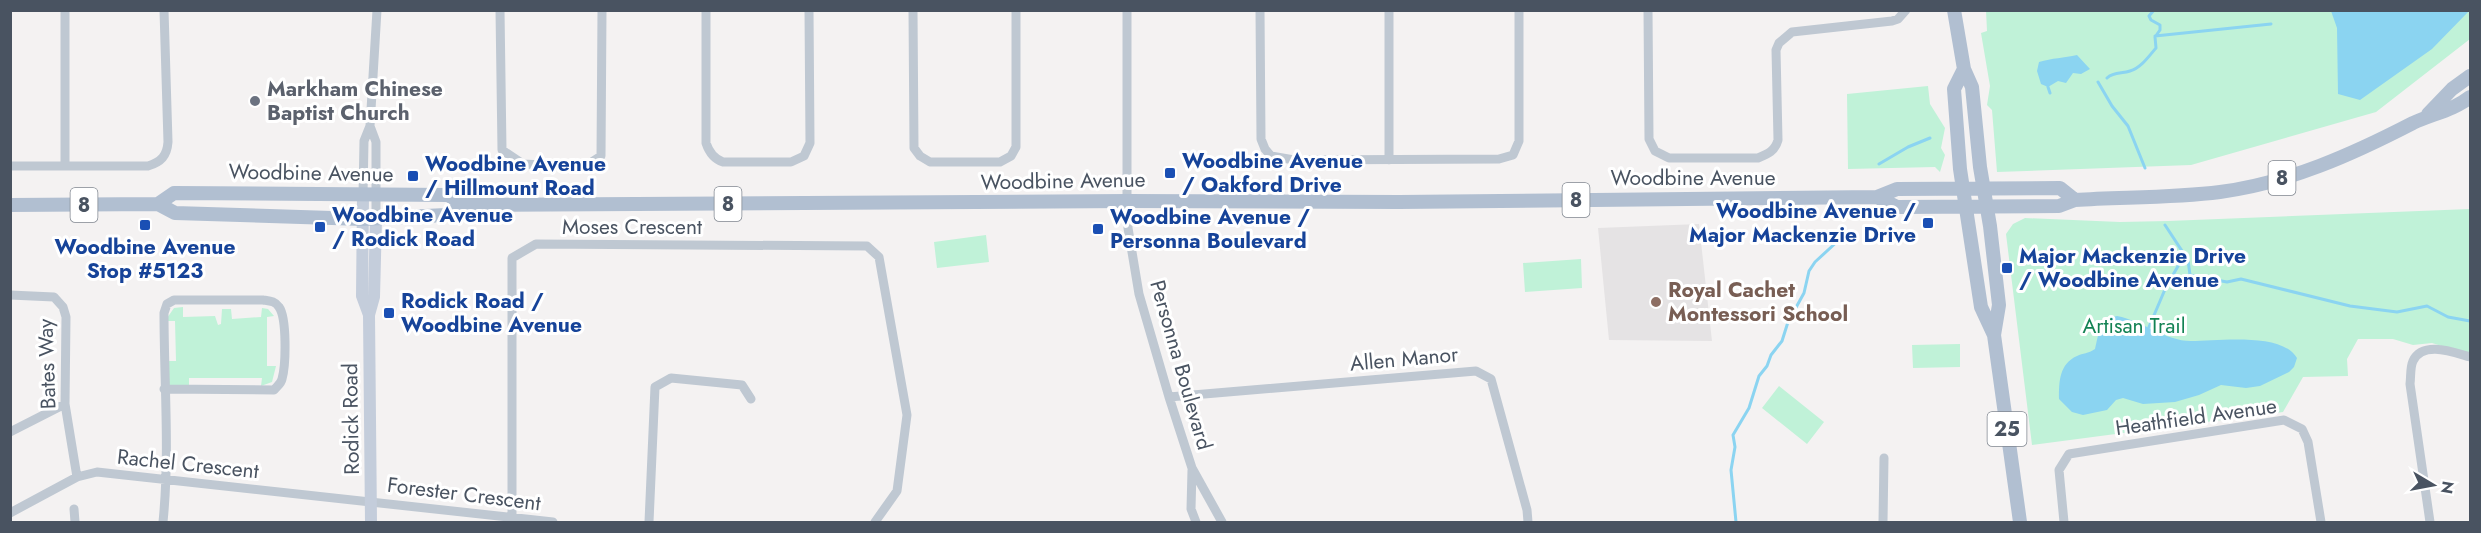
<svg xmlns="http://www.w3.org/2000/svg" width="2481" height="533" font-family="Jost,sans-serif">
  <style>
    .education { fill: #e5e3e4 }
    .green { fill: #c0f2d8 }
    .water { fill: #8bd4f1 }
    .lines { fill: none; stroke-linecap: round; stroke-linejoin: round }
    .stream { stroke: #8bd4f1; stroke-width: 3 }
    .minor { stroke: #bfc8d2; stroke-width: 9 }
    .secondary { stroke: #c4cddb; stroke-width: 12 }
    .primary { stroke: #b1bfd1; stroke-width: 14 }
    .worship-dot { fill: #6b7280; stroke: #fff; stroke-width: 2 }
    .transit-dot { fill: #1a4fb4; stroke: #fff; stroke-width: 2 }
    .education-dot { fill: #8d6e63; stroke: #fff; stroke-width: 2 }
    .labels { text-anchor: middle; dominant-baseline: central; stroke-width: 6; stroke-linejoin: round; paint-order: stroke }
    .shield { fill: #fff; stroke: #808790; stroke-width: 1.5 }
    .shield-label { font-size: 20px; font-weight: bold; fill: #495361 }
    .worship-label { font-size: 21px; font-weight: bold; fill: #5b616d; stroke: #fff; text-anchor: start }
    .transit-label { font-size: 21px; font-weight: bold; fill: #164399; stroke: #fff; text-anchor: start }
    .street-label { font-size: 21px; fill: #495361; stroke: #fff }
    .education-label { font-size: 21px; font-weight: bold; fill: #785e54; stroke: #fff; text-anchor: start }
    .park-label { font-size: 21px; fill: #138254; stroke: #fff }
  </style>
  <rect width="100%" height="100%" fill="#f4f2f2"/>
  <path class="education" d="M 1699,224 L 1712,341 L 1609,340 L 1598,228 Z"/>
  <path class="green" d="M 1986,10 L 2470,11 L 2470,39 L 2376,112 L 2191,165 L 1997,172 L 1992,110 L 1987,105 L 1990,86 L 1981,33 L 1987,31 Z
    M 1928,86 L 1930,104 L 1945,128 L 1941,148 L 1945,155 L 1940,172 L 1935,167 L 1848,169 L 1847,94 Z
    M 2470,209 L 2470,355 L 2432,343 L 2413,345 L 2393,339 L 2358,339 L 2347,359 L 2348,376 L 2303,377 L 2283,412 L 2032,445 L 2006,234 L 2013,224 L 2025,218 L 2120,222 L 2168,221 Z
    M 986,235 L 989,262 L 937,268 L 934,242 Z
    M 1581,259 L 1582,288 L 1525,292 L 1523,263 Z
    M 183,307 L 183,317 L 215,316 L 218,325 L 221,324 L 222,309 L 231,309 L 232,319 L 261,317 L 262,308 L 268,309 L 274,316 L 267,317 L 267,366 L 276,366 L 272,382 L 261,386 L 262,378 L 189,378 L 189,387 L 168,385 L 167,361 L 176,361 L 175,321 L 165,321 L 174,308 Z
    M 1960,344 L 1960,367 L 1913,368 L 1912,345 Z
    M 1779,386 L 1824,422 L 1807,444 L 1762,408 Z"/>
  <path class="water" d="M 2470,10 L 2432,49 L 2360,100 L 2338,94 L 2337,28 L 2331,11 Z
    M 2077,55 L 2090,69 L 2081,74 L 2073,73 L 2066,83 L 2058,81 L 2048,87 L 2041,84 L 2037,71 L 2039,62 C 2052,58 2064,58 2077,55 Z
    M 2117,316 C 2143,321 2165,341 2191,341 C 2218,341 2282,332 2297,358 L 2294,367 L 2289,372 L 2260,386 L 2246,388 L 2221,385 L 2199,395 L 2175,402 L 2143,404 L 2123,398 L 2116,400 L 2107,410 L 2083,415 L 2072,412 L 2059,399 C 2059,382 2059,364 2077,356 C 2083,353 2088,354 2095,349 C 2099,333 2099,320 2117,316 Z"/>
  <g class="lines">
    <path class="stream" d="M 2155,36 L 2271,24
      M 2107,78 C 2114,71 2122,74 2130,71 C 2141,68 2149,56 2156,48 L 2155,37 L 2160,30 L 2160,25 L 2151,20 L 2149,16 L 2154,10
      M 2098,82 L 2112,106 L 2128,126 L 2145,168
      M 2048,87 L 2050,93
      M 1879,164 L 1908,147 L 1930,138
      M 2165,225 L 2188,260 L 2190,275 L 2227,282 L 2241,279 L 2350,306 L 2397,312 L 2427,306 L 2448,317 L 2470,321
      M 2149,327 L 2166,287 L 2185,254
      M 1736,522 L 1731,470 L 1735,447 L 1733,435 L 1749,408 L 1759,376 L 1767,366 L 1771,355 L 1782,341 L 1788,322 L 1804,293 L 1809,271 L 1815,262 L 1840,239"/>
    <path class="minor" d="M 65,10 L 65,165
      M 500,10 L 502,150 L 523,164 L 584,167 L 601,156 L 602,10
      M 706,10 L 706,143 C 709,152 714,159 723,162 L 791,162 L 804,156 L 810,143 L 809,10
      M 913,10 L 914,148 L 920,156 L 930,162 L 1000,162 L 1011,156 L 1016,147 L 1016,10
      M 1127,10 L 1127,201 L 1128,228 L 1139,294 L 1169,397 L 1192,468 L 1222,522
      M 1260,10 L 1261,139 L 1265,149 L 1271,156 L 1294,160 L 1499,159 L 1513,155 L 1519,141 L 1519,10
      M 1389,10 L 1389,160
      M 1648,10 L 1649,139 L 1655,151 L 1669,158 L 1758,158 C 1768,154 1775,151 1778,140 L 1776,50 L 1779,43 L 1792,32 L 1892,21 L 1898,19 L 1906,10
      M 370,126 L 376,142 L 376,218
      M 10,166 L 148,166 C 161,162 167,156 168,142 L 164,10
      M 363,196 L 364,141 L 370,126 L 377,10
      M 10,295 L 54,297 L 63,307 L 66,317 L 65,404 L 77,477
      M 1169,397 L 1476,371 L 1491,379 L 1527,510 L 1528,522
      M 10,432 L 65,404
      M 1192,470 L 1191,509 L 1196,522
      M 74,509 L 75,522
      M 10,513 L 77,477 L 97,472 L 553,522
      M 512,518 L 512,258 L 536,244 L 867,246 L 879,257 L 907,415 L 897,491 L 875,522
      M 163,522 C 170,453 164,382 164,313 L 167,304 L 174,300 L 263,300 C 270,301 275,301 279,307 C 287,318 286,365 282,379 C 281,384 277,386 274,390 L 164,389
      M 649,522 L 655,387 L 671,378 L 742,385 L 751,399
      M 1883,522 L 1884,458
      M 2064,522 L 2059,470 L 2069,454 L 2284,420 L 2302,429 L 2308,442 L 2321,522
      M 2430,522 L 2410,384 C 2411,377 2410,367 2413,361 C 2423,340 2455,353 2470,357"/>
    <path class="secondary" d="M 363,196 L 362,296 L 369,315
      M 371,522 L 369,315 L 374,297 L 376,218"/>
    <path class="primary" d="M 1954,10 L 1964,69 L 1972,87 L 1980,167 L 1990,226 L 1999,305 L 1994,335 L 2020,522
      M 1964,69 L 1954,89 L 1960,169 L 1981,307 L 1994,335
      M 2428,114 L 2452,89 L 2470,76
      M 1877,197 L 1897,207 L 2059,206 L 2075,200 C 2123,197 2172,198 2220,192 C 2289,183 2353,154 2413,123 C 2432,114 2454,110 2470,97
      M 158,204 L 174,193 L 448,195 L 465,205
      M 10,205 L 158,204 L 175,213 L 363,219 L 446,215 L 465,205 L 1127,201 L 1399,202 L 1877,197 L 1897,189 L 2060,188 L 2075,200"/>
  </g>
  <circle class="worship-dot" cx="255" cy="101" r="6"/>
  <g class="transit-dot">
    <rect x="1164" y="167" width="12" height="12" rx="3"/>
    <rect x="407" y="170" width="12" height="12" rx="3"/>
    <rect x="1922" y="217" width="12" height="12" rx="3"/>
    <rect x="139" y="219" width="12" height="12" rx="3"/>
    <rect x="314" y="221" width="12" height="12" rx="3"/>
    <rect x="1092" y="223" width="12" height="12" rx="3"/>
    <rect x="2001" y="262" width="12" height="12" rx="3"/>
    <rect x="383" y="307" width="12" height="12" rx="3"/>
  </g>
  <circle class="education-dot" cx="1656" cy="302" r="6"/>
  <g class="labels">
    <g class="shield">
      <rect x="2268.5" y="161" width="27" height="34" rx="4.5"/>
      <rect x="1562.5" y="183" width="27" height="34" rx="4.5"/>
      <rect x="714.5" y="187" width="27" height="34" rx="4.5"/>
      <rect x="70.5" y="188" width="27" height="34" rx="4.5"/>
      <rect x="1987.5" y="412" width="39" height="34" rx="4.5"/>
    </g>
    <g class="shield-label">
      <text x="2282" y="178">8</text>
      <text x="1576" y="200">8</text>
      <text x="728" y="204">8</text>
      <text x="84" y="205">8</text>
      <text x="2007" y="429">25</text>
    </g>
    <g class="worship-label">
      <text x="267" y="89">Markham Chinese<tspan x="267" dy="24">Baptist Church</tspan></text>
    </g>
    <g class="transit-label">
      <text x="1182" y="161">Woodbine Avenue<tspan x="1182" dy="24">/ Oakford Drive</tspan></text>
      <text x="425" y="164">Woodbine Avenue<tspan x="425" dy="24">/ Hillmount Road</tspan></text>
      <text x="1916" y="211" text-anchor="end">Woodbine Avenue /<tspan x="1916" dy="24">Major Mackenzie Drive</tspan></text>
      <text x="332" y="215">Woodbine Avenue<tspan x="332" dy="24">/ Rodick Road</tspan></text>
      <text x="1110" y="217">Woodbine Avenue /<tspan x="1110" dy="24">Personna Boulevard</tspan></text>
      <text x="145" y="247" text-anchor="middle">Woodbine Avenue<tspan x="145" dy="24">Stop #5123</tspan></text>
      <text x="2019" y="256">Major Mackenzie Drive<tspan x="2019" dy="24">/ Woodbine Avenue</tspan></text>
      <text x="401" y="301">Rodick Road /<tspan x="401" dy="24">Woodbine Avenue</tspan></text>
    </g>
    <g class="street-label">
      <text transform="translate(311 173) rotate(1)">Woodbine Avenue</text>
      <text x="1693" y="178">Woodbine Avenue</text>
      <text transform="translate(1063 181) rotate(-1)">Woodbine Avenue</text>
      <text x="632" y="227">Moses Crescent</text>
      <text transform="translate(1404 359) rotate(-5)">Allen Manor</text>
      <text transform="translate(47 364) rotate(-92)">Bates Way</text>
      <text transform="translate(1181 365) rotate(74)">Personna Boulevard</text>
      <text transform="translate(2196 417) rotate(-8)">Heathfield Avenue</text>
      <text transform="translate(351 419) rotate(-91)">Rodick Road</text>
      <text transform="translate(188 464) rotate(6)">Rachel Crescent</text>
      <text transform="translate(464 494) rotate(7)">Forester Crescent</text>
    </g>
    <g class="education-label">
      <text x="1668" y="290">Royal Cachet<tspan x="1668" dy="24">Montessori School</tspan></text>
    </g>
    <g class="park-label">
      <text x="2134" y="326">Artisan Trail</text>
    </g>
  </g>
  <rect width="2481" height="533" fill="none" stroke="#495361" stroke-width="24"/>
  <g transform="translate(2433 485) rotate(100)" stroke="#ffffff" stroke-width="4.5" paint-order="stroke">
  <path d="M0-4.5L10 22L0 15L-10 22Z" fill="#495361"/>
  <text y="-9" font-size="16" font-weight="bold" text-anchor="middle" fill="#495361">N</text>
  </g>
</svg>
